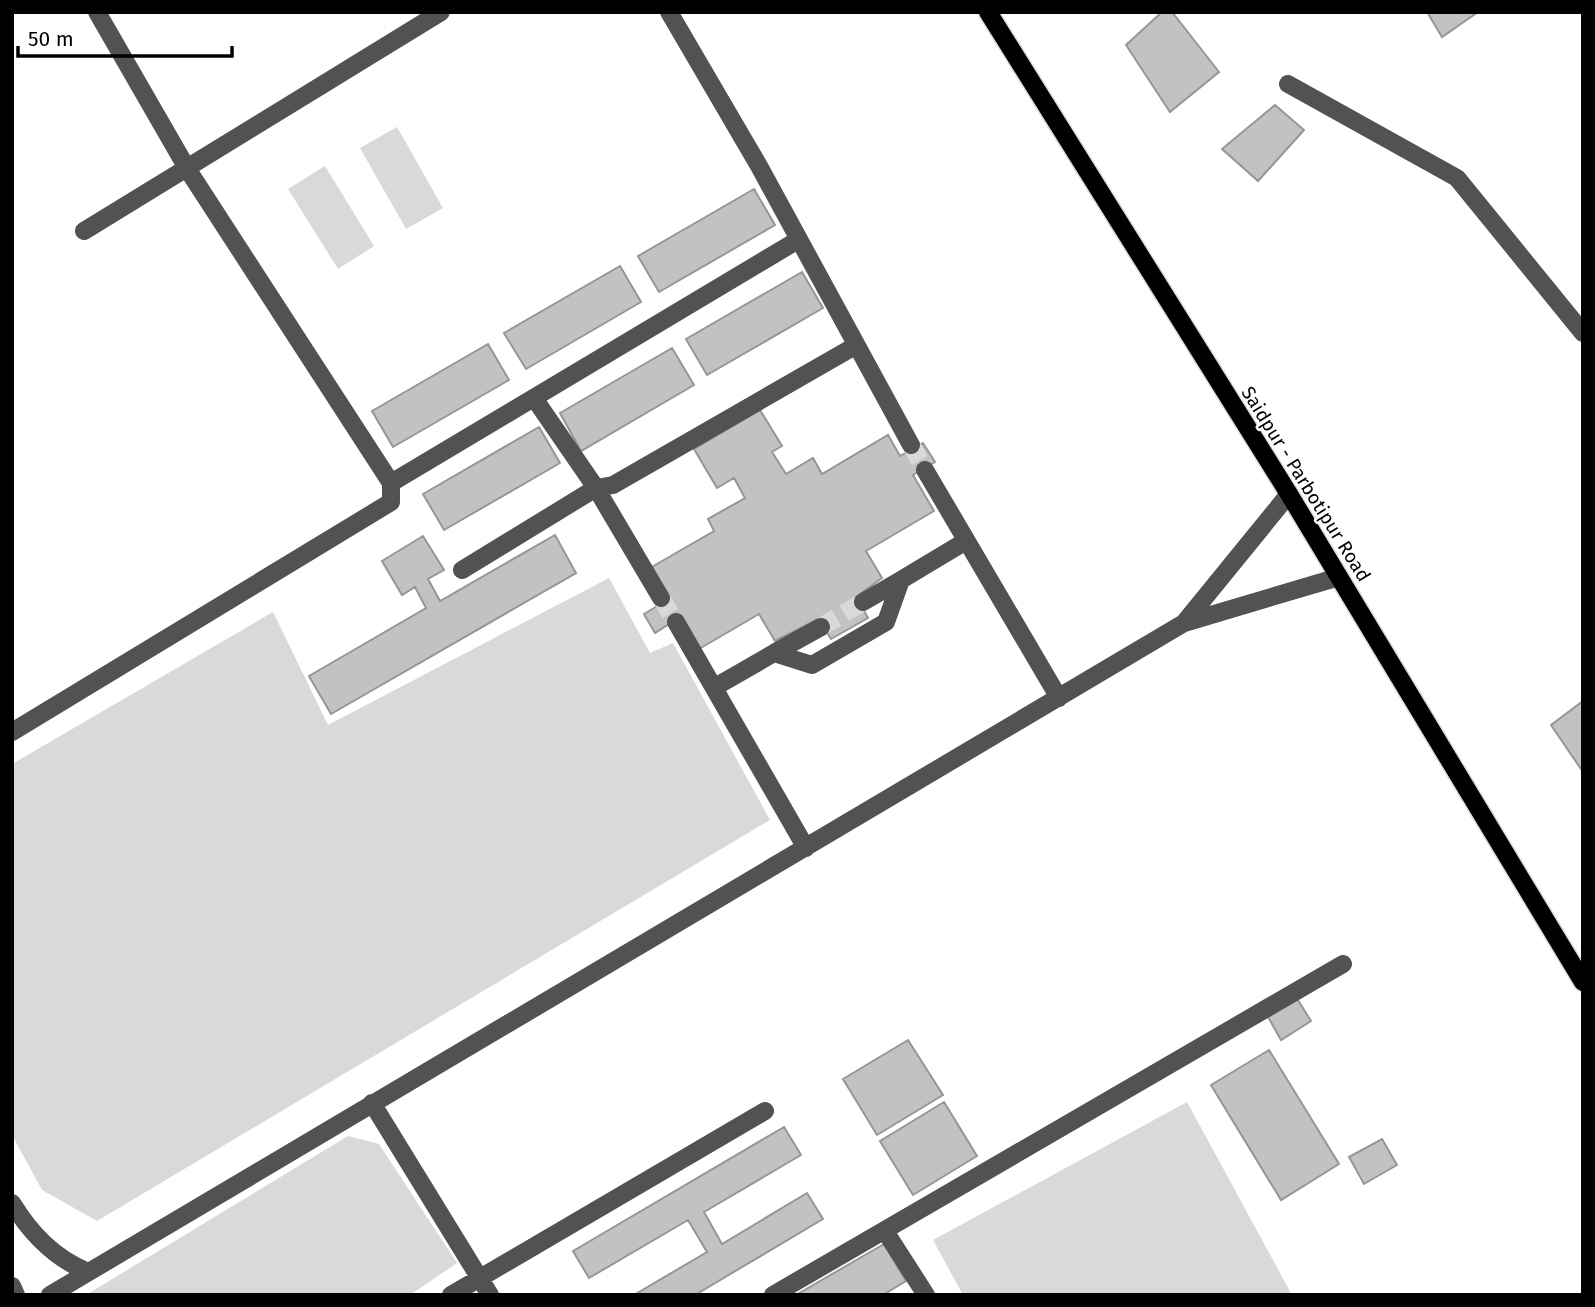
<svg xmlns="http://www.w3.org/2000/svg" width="1595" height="1307" font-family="'Fira Sans',sans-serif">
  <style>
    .green { fill: #d9d9d9 }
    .building { fill: #c2c2c2; stroke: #969696; stroke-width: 2 }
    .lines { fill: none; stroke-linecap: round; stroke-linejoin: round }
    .minor-tunnel { stroke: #d9d9d9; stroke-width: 18; stroke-dasharray: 18 9; stroke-linecap: butt }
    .major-casing { stroke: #dbdbdb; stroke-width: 21 }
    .minor { stroke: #525252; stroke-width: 18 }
    .major { stroke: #000; stroke-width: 18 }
    .labels { text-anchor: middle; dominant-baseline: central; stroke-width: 5; stroke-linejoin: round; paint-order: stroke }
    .street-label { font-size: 19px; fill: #000; stroke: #fff }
  </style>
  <rect width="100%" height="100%" fill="#fff"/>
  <path class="green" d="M 397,127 L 443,208 L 406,229 L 360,148 Z
    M 325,166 L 374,246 L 338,269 L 288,189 Z
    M 609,578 L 650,653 L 673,643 L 770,820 L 97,1221 L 42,1190 L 12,1135 L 12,764 L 273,612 L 328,725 Z
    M 1187,1102 L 1292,1295 L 963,1295 L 933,1240 Z
    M 348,1136 L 379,1144 L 457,1263 L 410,1295 L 86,1295 Z"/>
  <path class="building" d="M 1162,12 L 1172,12 L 1219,72 L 1170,112 L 1126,45 Z
    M 1427,12 L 1478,12 L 1442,37 Z
    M 1275,105 L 1304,130 L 1258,181 L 1222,149 Z
    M 754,189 L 775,225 L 659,292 L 638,256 Z
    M 620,266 L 641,302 L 526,369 L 504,333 Z
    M 802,272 L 823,308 L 707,375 L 686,339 Z
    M 488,344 L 509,380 L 393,447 L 372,411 Z
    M 672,348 L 694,385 L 581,451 L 560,413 Z
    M 760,410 L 782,446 L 772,452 L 786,474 L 813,458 L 822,474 L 888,435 L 900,456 L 923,443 L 935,462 L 913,475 L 934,511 L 866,551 L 882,578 L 856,597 L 868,618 L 831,639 L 818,619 L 775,641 L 759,614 L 699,649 L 680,617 L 655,633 L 644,614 L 669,599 L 650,568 L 714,531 L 708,519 L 745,498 L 734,478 L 717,488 L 694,449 Z
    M 539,427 L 560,463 L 444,530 L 423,494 Z
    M 555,535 L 576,573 L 331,714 L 309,676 L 426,608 L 415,587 L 402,595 L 382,561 L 423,536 L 444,570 L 428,579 L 440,601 Z
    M 1583,701 L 1583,772 L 1551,725 Z
    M 1296,997 L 1311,1021 L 1281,1040 L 1267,1015 Z
    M 908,1040 L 943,1095 L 877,1135 L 843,1079 Z
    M 1269,1050 L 1339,1164 L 1281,1200 L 1211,1085 Z
    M 944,1102 L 977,1156 L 913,1195 L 880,1141 Z
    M 784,1127 L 801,1155 L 704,1212 L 722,1244 L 807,1193 L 823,1219 L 695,1295 L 634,1295 L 707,1252 L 688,1220 L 589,1278 L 573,1251 Z
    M 1382,1139 L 1397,1165 L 1364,1184 L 1349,1157 Z
    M 884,1244 L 906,1281 L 883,1295 L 796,1295 Z"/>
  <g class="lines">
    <path class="minor-tunnel" d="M 911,445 L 925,470
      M 661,598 L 676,622
      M 821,627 L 863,602"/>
    <defs>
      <path id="major" d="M 988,12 L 1289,494 L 1583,982"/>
    </defs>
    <use href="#major" class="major-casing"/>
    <path class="minor" d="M 669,12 L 759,166 L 911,445
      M 1288,84 L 1457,178 L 1583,333
      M 84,231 L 441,12
      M 534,398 L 596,488 L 661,598
      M 925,470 L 1059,698
      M 391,483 L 798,240
      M 462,570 L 596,488 L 613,485 L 855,346
      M 863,602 L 901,580
      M 676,622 L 806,848
      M 1184,623 L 1339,577
      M 774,653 L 821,627
      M 715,687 L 774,653 L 812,665 L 886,622 L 901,580 L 966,541
      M 12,732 L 391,502 L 391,483 L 188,170 L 97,12
      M 372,1103 L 490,1295
      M 12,1203 C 31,1234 54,1258 88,1272
      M 885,1231 L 926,1295
      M 12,1286 L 16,1295
      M 50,1295 L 1184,623 L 1289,494
      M 451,1295 L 765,1111
      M 773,1295 L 1343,964"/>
    <use href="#major" class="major"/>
  </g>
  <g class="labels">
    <g class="street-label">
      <text transform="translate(1306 484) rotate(58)">Saidpur - Parbotipur Road</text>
    </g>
  </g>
  <rect width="1595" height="1307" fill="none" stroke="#000000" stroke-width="28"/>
  <path d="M18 46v10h214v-10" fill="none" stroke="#000000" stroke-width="3.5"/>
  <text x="28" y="46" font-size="21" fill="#000000" stroke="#ffffff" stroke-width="5" paint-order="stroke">50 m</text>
</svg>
